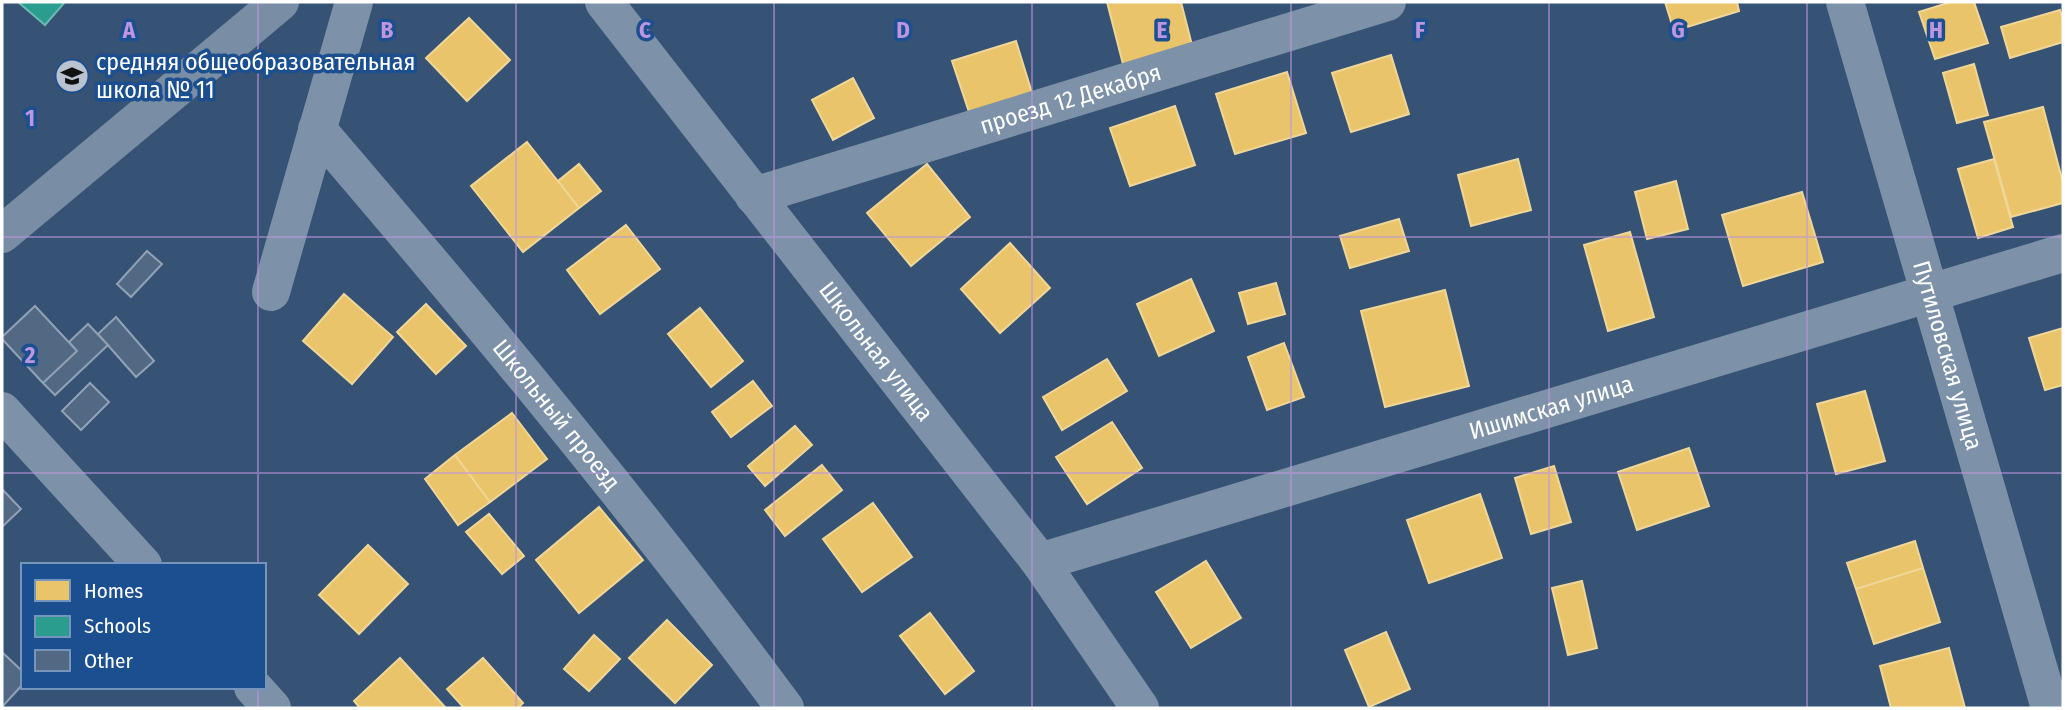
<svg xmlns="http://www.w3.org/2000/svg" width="2065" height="710" font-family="'Fira Sans Condensed',sans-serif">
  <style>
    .homes { fill: #e9c46a; stroke: #f0d697; stroke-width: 2 }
    .schools { fill: #2a9d8f; stroke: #6abab1; stroke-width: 2 }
    .building { fill: #526984; stroke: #92a2b6; stroke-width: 2 }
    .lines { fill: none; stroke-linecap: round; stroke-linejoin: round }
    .street { stroke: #7d92a8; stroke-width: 38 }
    .secondary { stroke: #798da4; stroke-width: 38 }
    .grid { fill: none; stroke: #bd96df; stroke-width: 2; stroke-opacity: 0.55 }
    .labels { text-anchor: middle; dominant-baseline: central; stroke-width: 7; stroke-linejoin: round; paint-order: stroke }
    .poi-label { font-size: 24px; fill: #fff; stroke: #1b4f8f; text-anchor: start }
    .street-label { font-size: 24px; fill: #fff; stroke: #1b4f8f }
    .grid-label { font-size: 23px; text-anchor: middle; font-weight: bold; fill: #bd96df; stroke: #1b4f8f; stroke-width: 7; stroke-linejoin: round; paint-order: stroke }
  </style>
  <rect width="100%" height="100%" fill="#365274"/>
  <path class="homes" d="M 1107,2 L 1181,2 L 1193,49 L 1124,68 Z
    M 1665,2 L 1737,2 L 1739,11 L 1674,31 Z
    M 1951,2 L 1974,2 L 1988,43 L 1935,59 L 1919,12 Z
    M 2060,10 L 2063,20 L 2063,42 L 2010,58 L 2001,27 Z
    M 469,18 L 510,60 L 467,101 L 426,58 Z
    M 1016,41 L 1033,96 L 970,115 L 952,61 Z
    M 1391,55 L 1409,114 L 1351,132 L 1332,73 Z
    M 1974,64 L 1988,115 L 1957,123 L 1943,73 Z
    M 1287,72 L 1306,133 L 1235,154 L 1216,94 Z
    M 853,78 L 874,118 L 833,140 L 812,100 Z
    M 1175,106 L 1195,165 L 1130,186 L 1110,128 Z
    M 2043,107 L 2063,183 L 2063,203 L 2011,217 L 1984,122 Z
    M 527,142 L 579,208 L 523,252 L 471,186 Z
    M 1518,159 L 1531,210 L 1471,226 L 1458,175 Z
    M 1994,159 L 2013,227 L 1978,238 L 1958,169 Z
    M 579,164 L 601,191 L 579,208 L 558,181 Z
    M 927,164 L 970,217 L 911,266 L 867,213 Z
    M 1676,181 L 1688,229 L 1647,239 L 1635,192 Z
    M 1802,192 L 1823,262 L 1743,286 L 1722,215 Z
    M 1399,219 L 1409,251 L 1350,268 L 1340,236 Z
    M 626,225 L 660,269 L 600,314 L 567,270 Z
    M 1630,232 L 1654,317 L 1608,331 L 1584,245 Z
    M 1010,243 L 1050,288 L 1000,333 L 961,289 Z
    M 1191,279 L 1214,331 L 1159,356 L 1137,304 Z
    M 1276,283 L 1285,314 L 1248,324 L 1239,293 Z
    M 1445,290 L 1469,386 L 1385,407 L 1361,311 Z
    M 344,294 L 393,337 L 352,384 L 303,341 Z
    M 426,304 L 466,346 L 436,374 L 397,332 Z
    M 700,308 L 743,361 L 711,387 L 668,334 Z
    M 2063,328 L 2063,385 L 2045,390 L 2029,338 Z
    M 1284,343 L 1304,397 L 1267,410 L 1248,357 Z
    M 1107,359 L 1127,391 L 1062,430 L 1043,397 Z
    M 753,381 L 772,406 L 731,437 L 712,412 Z
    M 1865,391 L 1885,461 L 1836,474 L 1817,404 Z
    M 512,413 L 547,459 L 490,502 L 455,455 Z
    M 1112,422 L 1142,468 L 1087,504 L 1056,457 Z
    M 795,426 L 812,445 L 765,486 L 748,466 Z
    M 1689,448 L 1709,506 L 1637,530 L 1618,472 Z
    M 455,455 L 490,502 L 458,525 L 425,479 Z
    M 822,465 L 842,490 L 785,536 L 765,510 Z
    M 1554,466 L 1571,522 L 1531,534 L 1515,478 Z
    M 1480,494 L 1502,558 L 1429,583 L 1407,520 Z
    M 873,503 L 912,557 L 862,592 L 823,539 Z
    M 599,507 L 643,560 L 579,613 L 536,560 Z
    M 489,514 L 524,556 L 502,574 L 466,532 Z
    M 1915,541 L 1923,568 L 1856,589 L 1847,563 Z
    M 368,545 L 408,584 L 359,634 L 319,595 Z
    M 1206,561 L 1241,618 L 1191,648 L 1156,592 Z
    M 1923,568 L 1940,622 L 1874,644 L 1856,589 Z
    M 1582,581 L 1597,648 L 1568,655 L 1552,588 Z
    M 930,613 L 974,671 L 945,694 L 900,636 Z
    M 667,620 L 712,665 L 675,703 L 629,658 Z
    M 1386,632 L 1410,689 L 1369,707 L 1345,650 Z
    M 594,635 L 620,659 L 589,691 L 564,669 Z
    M 1949,648 L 1965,708 L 1891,708 L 1880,666 Z
    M 400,658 L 446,708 L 360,708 L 354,701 Z
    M 483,658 L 523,703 L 518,708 L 464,708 L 447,689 Z"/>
  <path class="schools" d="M 18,2 L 65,2 L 45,25 Z"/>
  <path class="building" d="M 147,251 L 162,264 L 131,297 L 117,284 Z
    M 35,306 L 77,351 L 43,383 L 2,339 L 2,337 Z
    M 116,317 L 154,361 L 136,377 L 98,334 Z
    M 88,324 L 108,345 L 55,395 L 43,383 L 77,351 L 69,342 Z
    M 90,383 L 109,402 L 81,430 L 62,411 Z
    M 2,489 L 21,509 L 2,527 Z
    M 2,652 L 23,672 L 23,684 L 2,707 Z"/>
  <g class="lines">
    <g class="street">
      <path id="s1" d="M 604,2 L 1040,562 L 1140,708"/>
      <path id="s2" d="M 1845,2 L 2050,708"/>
      <path id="s3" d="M 317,129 C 479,318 638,509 785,708"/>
      <path id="s4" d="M 754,196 L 1387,2"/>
      <path d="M 271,292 L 354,2"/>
      <path d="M 2,411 L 143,565"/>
      <path id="s5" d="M 1040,562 L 2063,253"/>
      <path d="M 253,687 L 272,708"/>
    </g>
    <path class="secondary" d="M 2,234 L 280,2"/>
  </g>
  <path class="grid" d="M 258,2 L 258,565M 516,2 L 516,708M 774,2 L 774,708M 1032,2 L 1032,708M 1291,2 L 1291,708M 1549,2 L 1549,708M 1807,2 L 1807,708M 2,237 L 2063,237M 2,473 L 2063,473M 258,687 L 258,708"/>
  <defs>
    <symbol id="school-disc" viewBox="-11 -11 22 22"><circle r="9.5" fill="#b9c2ce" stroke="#1b4f8f"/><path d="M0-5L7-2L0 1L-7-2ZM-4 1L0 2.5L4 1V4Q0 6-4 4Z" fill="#111"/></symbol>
  </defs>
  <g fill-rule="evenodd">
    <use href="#school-disc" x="53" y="57" width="38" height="38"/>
  </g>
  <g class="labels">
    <g class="poi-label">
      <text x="96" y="62">средняя общеобразовательная<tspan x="96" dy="28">школа № 11</tspan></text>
    </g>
    <g class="street-label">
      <text stroke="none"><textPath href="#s4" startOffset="331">проезд 12 Декабря</textPath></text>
      <text stroke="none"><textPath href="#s1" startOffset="443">Школьная улица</textPath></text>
      <text stroke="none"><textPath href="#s2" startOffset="368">Путиловская улица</textPath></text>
      <text stroke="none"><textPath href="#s5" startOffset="534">Ишимская улица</textPath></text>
      <text stroke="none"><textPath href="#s3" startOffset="373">Школьный проезд</textPath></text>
    </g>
  </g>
  <g class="grid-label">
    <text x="129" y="38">A</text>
    <text x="387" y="38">B</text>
    <text x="645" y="38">C</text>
    <text x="903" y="38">D</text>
    <text x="1162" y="38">E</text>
    <text x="1420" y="38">F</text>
    <text x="1678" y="38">G</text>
    <text x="1936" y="38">H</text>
    <text x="30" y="126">1</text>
    <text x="30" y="363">2</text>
  </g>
  <rect width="2065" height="710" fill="none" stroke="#ffffff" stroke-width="7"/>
  <rect x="21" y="563" width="245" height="126" fill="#1b4f8f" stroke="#7695bc" stroke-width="2"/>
  <rect x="35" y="580" width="35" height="21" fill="#e9c46a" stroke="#7695bc" stroke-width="2"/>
  <text x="84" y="598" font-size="21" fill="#ffffff">Homes</text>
  <rect x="35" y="616" width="35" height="21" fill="#2a9d8f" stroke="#7695bc" stroke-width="2"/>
  <text x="84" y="633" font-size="21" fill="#ffffff">Schools</text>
  <rect x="35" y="650" width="35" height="21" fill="#526984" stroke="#7695bc" stroke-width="2"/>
  <text x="84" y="668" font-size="21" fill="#ffffff">Other</text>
</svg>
